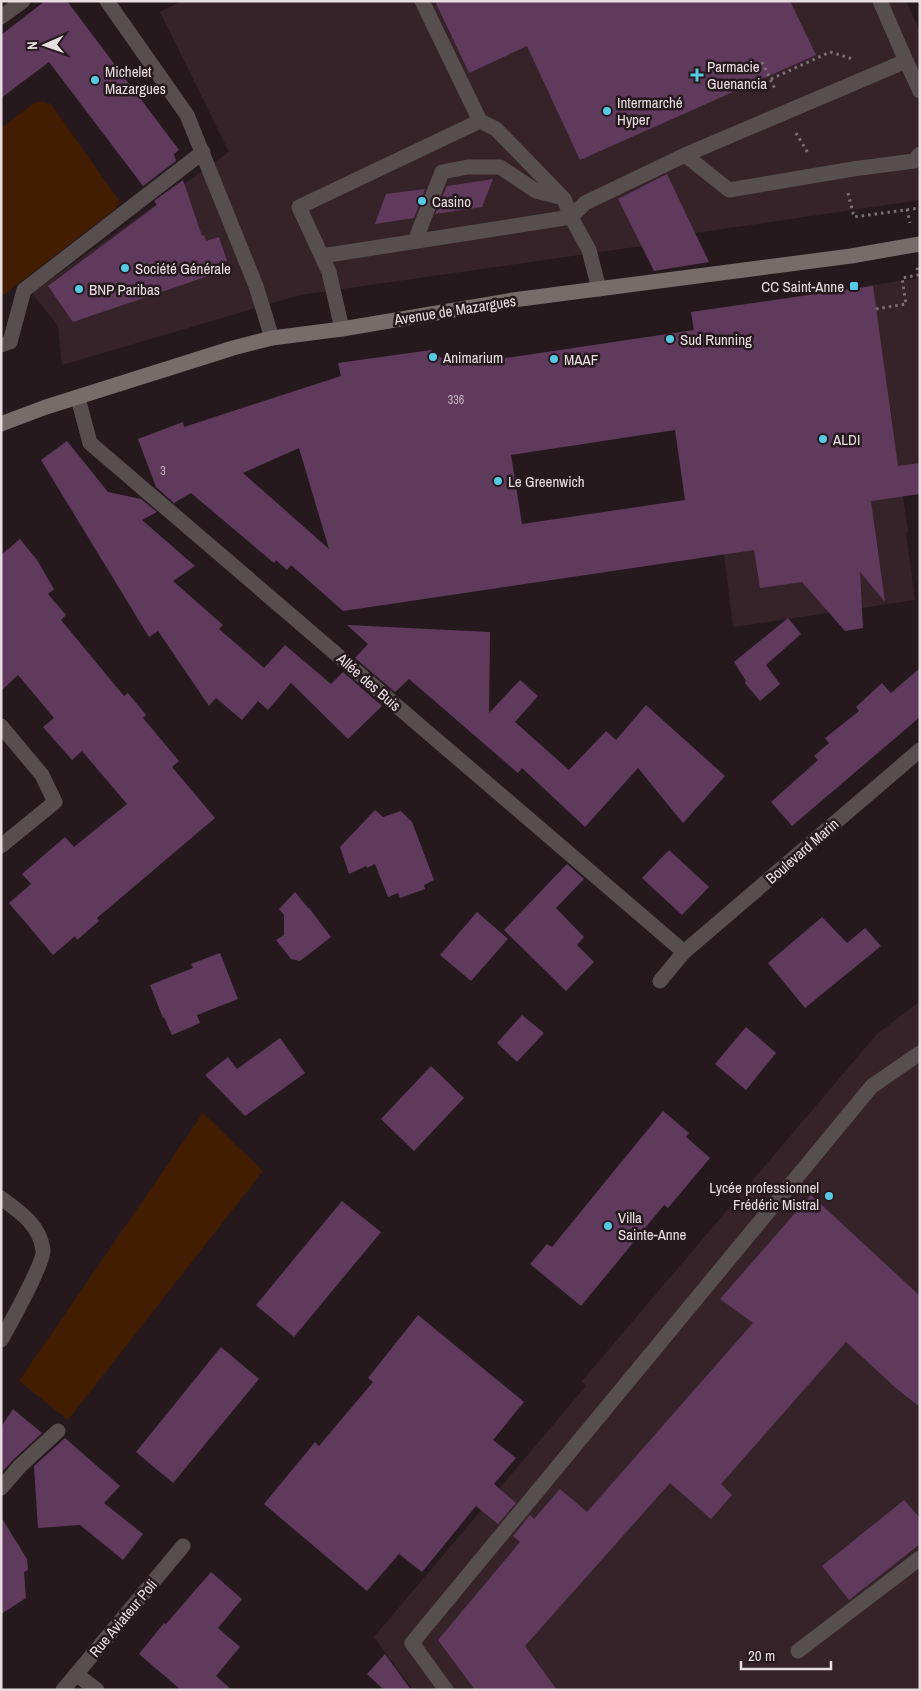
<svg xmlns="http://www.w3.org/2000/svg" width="921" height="1691" font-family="'Archivo Narrow',sans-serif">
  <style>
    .built { fill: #36232a }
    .green { fill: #431d01 }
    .building { fill: #5f3a5d; fill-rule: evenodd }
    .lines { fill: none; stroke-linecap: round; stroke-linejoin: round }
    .path { stroke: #7b7074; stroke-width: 3; stroke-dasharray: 2.5 4; stroke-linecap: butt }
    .lane { stroke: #574f4f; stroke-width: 15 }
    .street { stroke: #574f4f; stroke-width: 15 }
    .secondary { stroke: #776c6a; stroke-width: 15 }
    .poi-dot { fill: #58c9e3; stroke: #26191e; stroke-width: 2 }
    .labels { text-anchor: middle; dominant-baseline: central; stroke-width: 5; stroke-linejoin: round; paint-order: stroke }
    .number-label { font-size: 12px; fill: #c6b5c0 }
    .poi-label { font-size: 15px; fill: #e8dee1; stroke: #26191e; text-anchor: start }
    .street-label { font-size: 15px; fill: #e8dee1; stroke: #26191e }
  </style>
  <rect width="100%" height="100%" fill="#26191e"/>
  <path class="built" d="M 182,1 L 906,1 L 920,31 L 920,200 L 695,233 L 642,246 L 300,295 L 62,365 L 58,326 L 32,293 L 229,152 L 160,12 Z
    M 920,278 L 920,463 L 899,467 L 908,532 L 906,533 L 915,600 L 733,627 L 713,463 L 691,312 Z
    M 920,1001 L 920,1690 L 413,1690 L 374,1637 L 586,1386 L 582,1381 L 877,1034 Z"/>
  <path class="green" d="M 43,101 L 51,104 L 120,202 L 114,210 L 1,297 L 1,128 L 34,103 Z
    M 203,1113 L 263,1171 L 68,1420 L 19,1381 Z"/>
  <path class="building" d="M 45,1 L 67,1 L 179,150 L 174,154 L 176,161 L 143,186 L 49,62 L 1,98 L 1,35 Z
    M 435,1 L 790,1 L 816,55 L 580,160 L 527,46 L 469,73 Z
    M 667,174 L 695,233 L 709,262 L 654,271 L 618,199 Z
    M 493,179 L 482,207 L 435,214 L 447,186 Z
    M 183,180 L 202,236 L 204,235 L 206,241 L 219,237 L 227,261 L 212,265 L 214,274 L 73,322 L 48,286 L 157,205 L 154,201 Z
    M 425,189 L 414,218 L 375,224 L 386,194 Z
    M 873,286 L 898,466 L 920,463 L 920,494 L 871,501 L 885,602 L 860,572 L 863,628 L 845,631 L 802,582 L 760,588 L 754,550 L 343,611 L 291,565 L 287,570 L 276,560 L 274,563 L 191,493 L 174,503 L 156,487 L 138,439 L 183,422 L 184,427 L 341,376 L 338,363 L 431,350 L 452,366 L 694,330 L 691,312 ZM 675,430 L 685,500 L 522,524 L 511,455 ZM 299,448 L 329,549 L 243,473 Z
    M 67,441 L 108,492 L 141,499 L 157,512 L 142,520 L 195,566 L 173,581 L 223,625 L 219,629 L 264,668 L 285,645 L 331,684 L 343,672 L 382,706 L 348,739 L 291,683 L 268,710 L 258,701 L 242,720 L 216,698 L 209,706 L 158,631 L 149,637 L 41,460 Z
    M 20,539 L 37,560 L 54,589 L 48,594 L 66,615 L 61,620 L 124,696 L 128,693 L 146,715 L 143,718 L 179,761 L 172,767 L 215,818 L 97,918 L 99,921 L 77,940 L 75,936 L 53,955 L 9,903 L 31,884 L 22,874 L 65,837 L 74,847 L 127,804 L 82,751 L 72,760 L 43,727 L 54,718 L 18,675 L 1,691 L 1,555 Z
    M 788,618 L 801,634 L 766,665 L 780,684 L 760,701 L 745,683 L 746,681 L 734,662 Z
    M 347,625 L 490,632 L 489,713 L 520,680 L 538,696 L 515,722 L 569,770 L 606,731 L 616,740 L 646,705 L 725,776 L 683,823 L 638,768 L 585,827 L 522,768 L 518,773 L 409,679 L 395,692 L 355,658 L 368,644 Z
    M 920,668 L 920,717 L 792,826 L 771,802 L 818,760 L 814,756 L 829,743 L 825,738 L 859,711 L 856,707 L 882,683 L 891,693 Z
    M 375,810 L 383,817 L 401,811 L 412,822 L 434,880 L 424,885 L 425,889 L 400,898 L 398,893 L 388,897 L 375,864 L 367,868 L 366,866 L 349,874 L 340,847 Z
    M 669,850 L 709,887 L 682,915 L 642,878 Z
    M 567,864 L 584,879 L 556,908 L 584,937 L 577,945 L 594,962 L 566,991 L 504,930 Z
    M 295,892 L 308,908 L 309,908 L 331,937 L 300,961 L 291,959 L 276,940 L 284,935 L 284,915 L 279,909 Z
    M 477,912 L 508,939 L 471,981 L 440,955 Z
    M 822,917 L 847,943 L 865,928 L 881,946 L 805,1008 L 768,963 Z
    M 220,953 L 238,999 L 197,1015 L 200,1023 L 172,1035 L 164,1017 L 163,1018 L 150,985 L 193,968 L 191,964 Z
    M 522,1015 L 544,1033 L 517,1062 L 497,1043 Z
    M 746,1027 L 776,1053 L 746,1090 L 715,1064 Z
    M 280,1038 L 305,1073 L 245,1116 L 205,1075 L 228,1057 L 237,1069 Z
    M 431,1066 L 464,1098 L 414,1151 L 381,1119 Z
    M 663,1111 L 689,1133 L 686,1137 L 710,1158 L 668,1208 L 664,1205 L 581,1306 L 530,1264 L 547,1244 L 552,1247 Z
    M 811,1195 L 920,1296 L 920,1407 L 897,1389 L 846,1342 L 721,1484 L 732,1495 L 711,1519 L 670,1483 L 525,1646 L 557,1690 L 475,1690 L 438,1640 L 520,1542 L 513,1536 L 530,1515 L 534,1519 L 560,1489 L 587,1512 L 753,1323 L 720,1299 Z
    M 342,1201 L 381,1232 L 294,1337 L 256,1305 Z
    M 418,1315 L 524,1402 L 493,1440 L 516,1458 L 494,1484 L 516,1503 L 498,1524 L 476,1506 L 422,1572 L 399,1554 L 367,1591 L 264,1504 L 315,1442 L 319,1446 L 373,1382 L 368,1378 Z
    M 221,1347 L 259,1379 L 173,1483 L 136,1452 Z
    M 13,1409 L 42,1433 L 14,1459 L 1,1473 L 1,1427 Z
    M 65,1438 L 120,1486 L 104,1503 L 143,1534 L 123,1560 L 80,1525 L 38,1528 L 34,1466 Z
    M 904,1500 L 920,1518 L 920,1544 L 849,1600 L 822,1566 Z
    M 1,1517 L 27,1559 L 28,1570 L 24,1572 L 26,1598 L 1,1614 Z
    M 211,1572 L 242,1599 L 218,1628 L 240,1647 L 216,1676 L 232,1690 L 181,1690 L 139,1654 L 164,1623 L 166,1624 Z
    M 385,1654 L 411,1690 L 384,1690 L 367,1674 Z"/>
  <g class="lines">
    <path class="path" d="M 762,62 L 776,91
      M 771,79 L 830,52 L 853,59
      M 796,133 L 808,153
      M 848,193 L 854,217 L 920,208
      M 907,209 L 910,223
      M 876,309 L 906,304 L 902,278 L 918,275 L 917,266"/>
    <path class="lane" d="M 107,1 L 187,115 L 256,286 L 272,338
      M 422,1 L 480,121
      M 1,17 L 23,1
      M 906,61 L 920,91
      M 685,155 L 729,190 L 853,169 L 914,161 L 920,154
      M 415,241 L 442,172 L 468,167 L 500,167 L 536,191 L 563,198
      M 322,256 L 571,217 L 585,203 L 685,155 L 906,61 L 880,1
      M 342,329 L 329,272 L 299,207 L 480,121 L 496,129 L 564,199 L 571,217 L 589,250 L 599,289
      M 1,345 L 10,342 L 24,290 L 203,152
      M 1,726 L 42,775 L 55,802 L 1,846
      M 1,1198 C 20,1212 40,1225 43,1250 C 45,1261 9,1326 1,1340
      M 1,1488 L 20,1466 L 58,1431
      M 798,1651 L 920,1558
      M 446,1690 L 412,1643 L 872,1086 L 920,1053"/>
    <path class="street" d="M 78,398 L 90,443 L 684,952
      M 660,981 L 684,952 L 920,750
      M 76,1674 L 97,1690
      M 63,1690 L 183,1546"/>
    <path class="secondary" d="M 1,424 L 46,407 L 233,348 L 272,338 L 342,329 L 513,300 L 851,256 L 920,244"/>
  </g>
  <g class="poi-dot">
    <path d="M694.5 67.5h5v5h5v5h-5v5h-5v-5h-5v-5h5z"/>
    <circle cx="95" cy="80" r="5"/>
    <circle cx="607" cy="111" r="5"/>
    <circle cx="422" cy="201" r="5"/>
    <circle cx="125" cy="268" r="5"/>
    <rect x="849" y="281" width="10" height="10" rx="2.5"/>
    <circle cx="79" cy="289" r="5"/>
    <circle cx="670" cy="339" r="5"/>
    <circle cx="433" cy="357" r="5"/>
    <circle cx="554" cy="359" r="5"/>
    <circle cx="823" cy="439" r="5"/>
    <circle cx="498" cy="481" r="5"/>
    <circle cx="829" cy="1196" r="5"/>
    <circle cx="608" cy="1226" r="5"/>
  </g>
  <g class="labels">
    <g class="number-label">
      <text x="456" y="400">336</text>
      <text x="163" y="471">3</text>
    </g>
    <g class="poi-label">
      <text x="707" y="66">Parmacie<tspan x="707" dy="17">Guenancia</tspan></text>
      <text x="105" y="71">Michelet<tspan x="105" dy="17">Mazargues</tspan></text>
      <text x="617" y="102">Intermarché<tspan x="617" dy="17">Hyper</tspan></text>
      <text x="432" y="201">Casino</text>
      <text x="135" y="268">Société Générale</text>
      <text x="844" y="286" text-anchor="end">CC Saint-Anne</text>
      <text x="89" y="289">BNP Paribas</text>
      <text x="680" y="339">Sud Running</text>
      <text x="443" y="357">Animarium</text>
      <text x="564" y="359">MAAF</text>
      <text x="833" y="439">ALDI</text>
      <text x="508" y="481">Le Greenwich</text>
      <text x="819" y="1187" text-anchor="end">Lycée professionnel<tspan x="819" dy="17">Frédéric Mistral</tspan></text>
      <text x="618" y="1217">Villa<tspan x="618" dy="17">Sainte-Anne</tspan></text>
    </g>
    <g class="street-label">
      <text transform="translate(455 310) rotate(-9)">Avenue de Mazargues</text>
      <text transform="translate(369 682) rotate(41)">Allée des Buis</text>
      <text transform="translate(802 851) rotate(-41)">Boulevard Marin</text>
      <text transform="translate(123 1618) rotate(-50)">Rue Aviateur Poli</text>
    </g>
  </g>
  <rect width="921" height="1691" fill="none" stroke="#e8dee1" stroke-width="5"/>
  <g transform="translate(45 45) rotate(268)" stroke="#26191e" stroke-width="4" paint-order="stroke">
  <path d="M0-4L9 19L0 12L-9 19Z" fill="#e8dee1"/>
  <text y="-8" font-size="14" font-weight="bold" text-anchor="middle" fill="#e8dee1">N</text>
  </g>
  <path d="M741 1661v8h90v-8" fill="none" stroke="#e8dee1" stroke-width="2.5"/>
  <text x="748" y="1661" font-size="15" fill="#e8dee1" stroke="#26191e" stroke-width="4" paint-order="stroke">20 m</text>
</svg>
